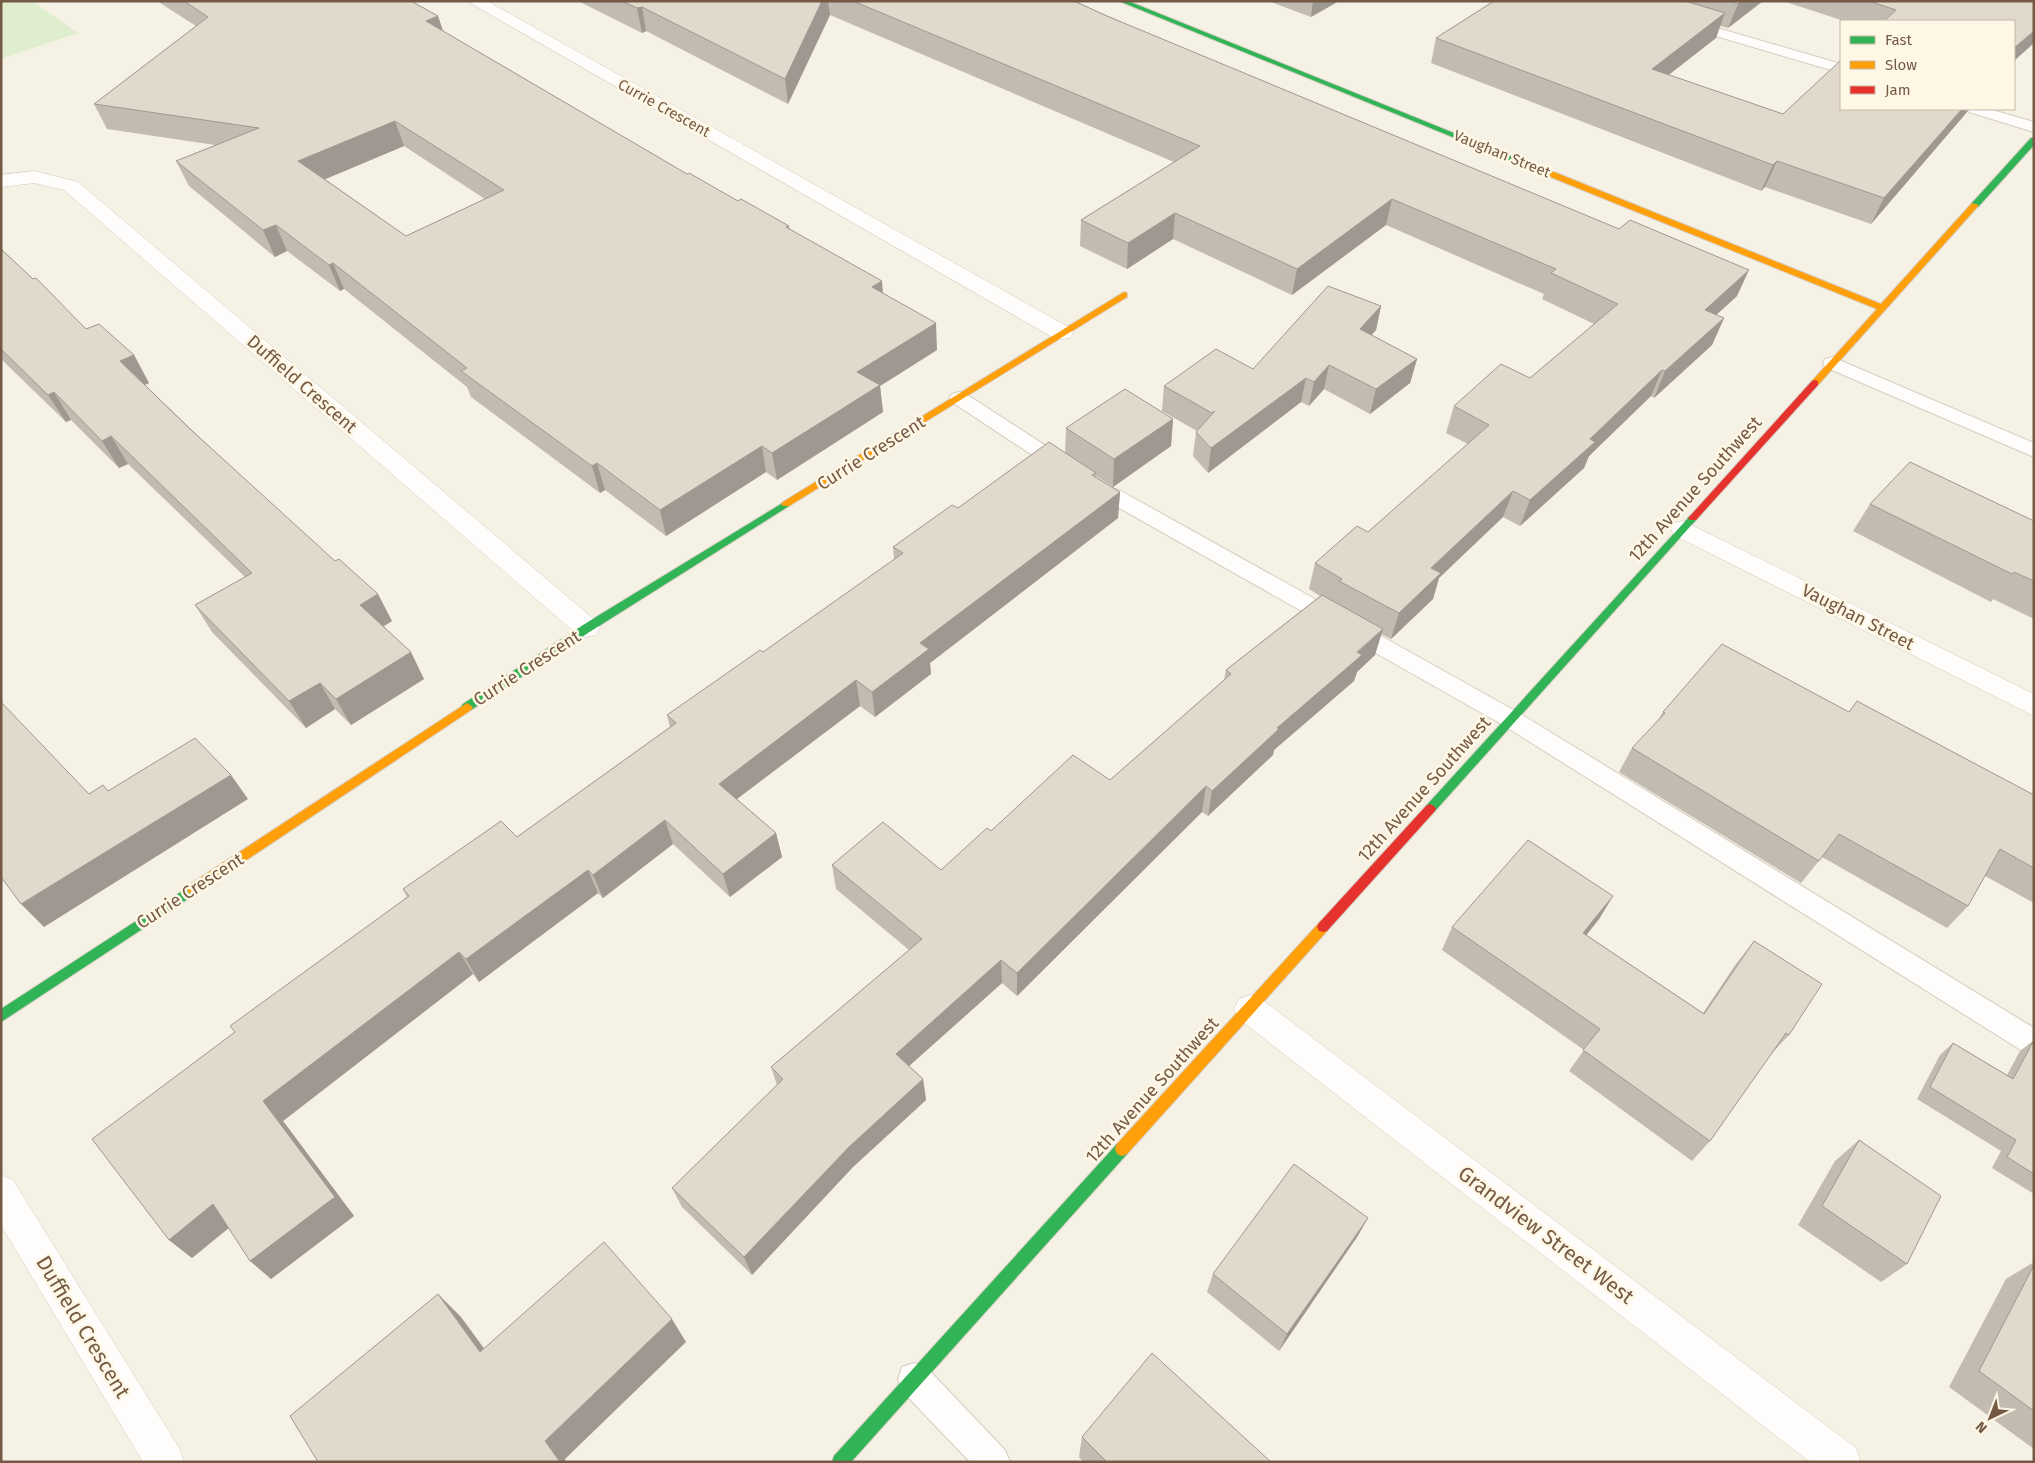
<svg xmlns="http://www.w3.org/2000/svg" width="2035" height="1463" viewBox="0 0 2035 1463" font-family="'Fira Sans',sans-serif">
	<rect width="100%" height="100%" fill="#f6f1e5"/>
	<!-- green -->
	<path fill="#deeece" d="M 1,1 L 32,1 L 78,33 L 1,59 Z"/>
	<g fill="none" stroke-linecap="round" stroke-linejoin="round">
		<!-- lane casing -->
		<g stroke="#d5ccc0" stroke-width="2">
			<path id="lane" d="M 1687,19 L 1841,64 L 1841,73 L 1682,26 L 1680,23 Z
				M 1967,109 L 1989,109 L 2034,122 L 2034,132 L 1969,112 Z
				M 1832,357 L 2034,443 L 2034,457 L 1825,367 L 1823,363 L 1825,359 Z
				M 959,392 L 966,394 L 1111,488 L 1121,491 L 1519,713 L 2034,1028 L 2034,1056 L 2024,1052 L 1503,725 L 1107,501 L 1097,498 L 952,402 L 949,398 L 952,394 Z
				M 914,1363 L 926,1367 L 1005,1450 L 1010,1462 L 970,1462 L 902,1391 L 898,1379 L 902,1367 Z"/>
		</g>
		<!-- street casing -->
		<g stroke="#d5ccc0" stroke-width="1">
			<path id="street" d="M 467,1 L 487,1 L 1070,328 L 1073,333 L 1070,338 L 1062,339 L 1054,338 Z
				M 34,171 L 78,182 L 596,621 L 600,628 L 596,635 L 587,637 L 578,635 L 64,190 L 34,183 L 1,187 L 1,175 Z
				M 1683,521 L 2034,694 L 2034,716 L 1674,535 L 1671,529 L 1674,523 Z
				M 1250,995 L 1261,999 L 1856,1448 L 1861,1462 L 1810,1462 L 1239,1019 L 1234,1009 L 1239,999 Z
				M 1,1175 L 13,1180 L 179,1448 L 184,1462 L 143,1462 L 1,1225 Z"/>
		</g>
		<!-- fast casing -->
		<g stroke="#d6cdc2" stroke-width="2">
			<path id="fast" d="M 1119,1 L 1128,1 L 1555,174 L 1548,176 Z
				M 2031,138 L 2034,138 L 2034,145 L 1978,207 L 1972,207 L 1972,203 Z
				M 786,501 L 791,504 L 789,506 L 591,631 L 471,710 L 463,710 L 461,707 L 463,704 L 583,625 Z
				M 1693,515 L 1696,516 L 1698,518 L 1696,520 L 1434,812 L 1426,812 L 1424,809 L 1426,806 L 1690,516 Z
				M 193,884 L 197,885 L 199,889 L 197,893 L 1,1022 L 1,1009 Z
				M 1122,1142 L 1127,1144 L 1129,1149 L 1127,1154 L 851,1462 L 832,1462 L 834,1456 L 1117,1144 Z"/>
		</g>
		<!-- slow casing -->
		<g stroke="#d6cdc2" stroke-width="2">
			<path id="slow" d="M 1548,172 L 1554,172 L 1881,304 L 1972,203 L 1979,205 L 1818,385 L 1812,385 L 1812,381 L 1877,309 L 1548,176 Z
				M 1124,292 L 1127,293 L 1127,297 L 789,506 L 783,506 L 781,504 L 783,502 Z
				M 467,703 L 473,707 L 471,710 L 197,893 L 193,894 L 189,893 L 187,889 L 189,885 Z
				M 1323,922 L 1327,923 L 1329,927 L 1327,931 L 1127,1154 L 1122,1156 L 1117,1154 L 1115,1149 L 1117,1144 L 1319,923 Z"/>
		</g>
		<!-- jam casing -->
		<g stroke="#d6cdc2" stroke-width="2">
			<path id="jam" d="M 1815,380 L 1818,381 L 1818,385 L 1696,520 L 1690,520 L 1688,518 L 1690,516 L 1812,381 Z
				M 1430,804 L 1434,806 L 1436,809 L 1434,812 L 1327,931 L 1323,932 L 1319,931 L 1317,927 L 1319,923 L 1426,806 Z"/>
		</g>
		<!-- lane -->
		<use href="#lane" fill="#fefdfb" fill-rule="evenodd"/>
		<!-- street -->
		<use href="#street" fill="#fefdfb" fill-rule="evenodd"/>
		<!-- fast -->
		<use href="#fast" fill="#30b455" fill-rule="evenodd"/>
		<!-- slow -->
		<use href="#slow" fill="#ff9f0a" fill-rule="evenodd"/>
		<!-- jam -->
		<use href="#jam" fill="#e5322d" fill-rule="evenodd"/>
	</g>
	<!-- wall -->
	<path fill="#c2bbb0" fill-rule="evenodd" d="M 157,1 L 411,1 L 438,16 L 443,31 L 687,174 L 738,201 L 789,226 L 790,230 L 883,293 L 937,350 L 880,386 L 883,412 L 777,480 L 766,472 L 666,536 L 605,490 L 600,493 L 471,397 L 467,387 L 344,289 L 340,291 L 287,251 L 275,257 L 189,186 L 176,161 L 215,145 L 107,129 L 94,104 L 196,26 ZM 404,146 L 485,199 L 406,236 L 325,179 Z
		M 578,1 L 1074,1 L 1737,296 L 1716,315 L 1724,318 L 1712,345 L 1654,398 L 1651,396 L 1589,456 L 1584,468 L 1520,526 L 1503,517 L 1439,578 L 1433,599 L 1391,639 L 1381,634 L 1375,655 L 1357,672 L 1354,681 L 1274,750 L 1273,755 L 1208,816 L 1202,812 L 1017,996 L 1002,983 L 909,1066 L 923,1079 L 926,1100 L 853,1167 L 752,1275 L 682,1207 L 672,1188 L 777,1085 L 771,1067 L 909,950 L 836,889 L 832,865 L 941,870 L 991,831 L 1110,780 L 1224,680 L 1226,670 L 1320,596 L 1309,589 L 1315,563 L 1368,532 L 1468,444 L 1446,433 L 1454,406 L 1530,378 L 1594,324 L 1542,299 L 1544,294 L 1386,225 L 1292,295 L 1173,239 L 1127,269 L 1080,246 L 1081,220 L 1174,162 L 830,15 L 788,104 L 646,31 L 642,33 Z
		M 1268,1 L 1339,1 L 1311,17 Z
		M 1494,1 L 1763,1 L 1728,28 L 1720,26 L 1716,38 L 1668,75 L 1783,114 L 1967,112 L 1871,224 L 1765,187 L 1761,191 L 1431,63 L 1436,38 Z
		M 1783,1 L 2034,1 L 2014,21 L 1844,21 Z
		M 1,249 L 86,329 L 134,355 L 149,383 L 145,385 L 392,621 L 384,626 L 424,679 L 351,725 L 335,709 L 306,728 L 212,632 L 195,605 L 245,577 L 128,464 L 119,468 L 71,420 L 66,422 L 1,359 Z
		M 1381,306 L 1376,330 L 1371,335 L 1417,359 L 1410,383 L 1370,414 L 1324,389 L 1309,406 L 1301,402 L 1208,473 L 1193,456 L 1196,432 L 1197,431 L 1162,411 L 1164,386 L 1253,369 Z
		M 1173,419 L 1171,446 L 1113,487 L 1096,476 L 1096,478 L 1120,492 L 1118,518 L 930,663 L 931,674 L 875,717 L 860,706 L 737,799 L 776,833 L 782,857 L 730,897 L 673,844 L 603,898 L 598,893 L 479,982 L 473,974 L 283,1121 L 354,1216 L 271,1279 L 228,1228 L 192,1258 L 169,1240 L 235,1032 L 407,897 L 403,889 L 517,837 L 670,727 L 667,715 L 763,652 L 894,560 L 893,547 L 958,508 L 1065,452 L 1066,428 Z
		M 1870,504 L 2034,521 L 2034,619 L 1993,599 L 1991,602 L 1853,531 Z
		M 1663,712 L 1849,712 L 2034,795 L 2034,903 L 1985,876 L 1968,906 L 1947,928 L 1822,857 L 1801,883 L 1619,772 L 1632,748 L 1657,722 Z
		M 1613,896 L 1599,919 L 1586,935 L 1703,1013 L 1736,964 L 1754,941 L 1789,1035 L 1771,1054 L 1710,1141 L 1692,1161 L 1569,1071 L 1584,1050 L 1442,950 L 1452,927 Z
		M 2034,1040 L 2034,1194 L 1992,1168 L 2001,1151 L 1917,1099 L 1940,1055 L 1953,1043 L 2007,1075 L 2020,1051 Z
		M 1859,1140 L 1907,1264 L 1881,1282 L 1798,1225 L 1835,1161 Z
		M 1368,1218 L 1357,1237 L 1279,1351 L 1207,1292 L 1213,1274 Z
		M 2034,1262 L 2034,1449 L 1949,1387 L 2006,1279 Z
		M 1082,1437 L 1271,1462 L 1083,1462 L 1079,1457 Z"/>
	<!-- shaded-wall -->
	<path fill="#9e9890" d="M 822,1 L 828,1 L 830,15 L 788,104 L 785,79 Z
		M 1313,1 L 1339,1 L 1311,17 Z
		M 1741,1 L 1763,1 L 1728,28 L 1738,4 Z
		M 642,7 L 646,31 L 642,33 L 637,8 Z
		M 1725,13 L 1716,38 L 1643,95 L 1652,69 Z
		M 438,16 L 446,40 L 426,21 Z
		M 2034,31 L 2034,43 L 2014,61 L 2014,48 Z
		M 1962,109 L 1969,109 L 1967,112 L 1871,224 L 1884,198 Z
		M 395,121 L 404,146 L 309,186 L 298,161 Z
		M 1777,161 L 1765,187 L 1761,191 L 1773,165 Z
		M 1392,199 L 1386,225 L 1292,295 L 1297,269 Z
		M 1175,213 L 1173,239 L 1127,269 L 1128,243 Z
		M 276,225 L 287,251 L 275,257 L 263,230 Z
		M 333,263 L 344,289 L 340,291 L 329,265 Z
		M 1749,270 L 1737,296 L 1693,336 L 1705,310 Z
		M 882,281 L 884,307 L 872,287 Z
		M 1381,306 L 1376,330 L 1355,354 L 1360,329 Z
		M 1724,318 L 1712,345 L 1654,398 L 1665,371 Z
		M 936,323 L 937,350 L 880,386 L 883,412 L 777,480 L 772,453 L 857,372 Z
		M 134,355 L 149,383 L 136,389 L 120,361 Z
		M 1417,359 L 1410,383 L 1370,414 L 1376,389 Z
		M 1329,365 L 1324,389 L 1309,406 L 1314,382 Z
		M 1662,370 L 1651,396 L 1589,456 L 1584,468 L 1520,526 L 1530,500 L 1590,439 Z
		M 1306,378 L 1301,402 L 1208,473 L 1211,448 Z
		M 54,392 L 71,420 L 66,422 L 48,395 Z
		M 1173,419 L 1171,446 L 1113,487 L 1114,459 Z
		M 111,436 L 128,464 L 119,468 L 102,441 Z
		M 762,446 L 766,472 L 666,536 L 660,510 Z
		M 597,463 L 605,490 L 600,493 L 592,466 Z
		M 1513,491 L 1503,517 L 1439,578 L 1433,599 L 1391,639 L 1399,613 L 1431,568 Z
		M 1120,492 L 1118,518 L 930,663 L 931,674 L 875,717 L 872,692 L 920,643 Z
		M 378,594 L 392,621 L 374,632 L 360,605 Z
		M 1383,629 L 1375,655 L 1357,672 L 1354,681 L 1274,750 L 1273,755 L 1208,816 L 1212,791 L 1277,728 Z
		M 411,652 L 424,679 L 351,725 L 336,699 Z
		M 856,680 L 860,706 L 725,808 L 719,784 Z
		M 320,683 L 335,709 L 306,728 L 289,701 Z
		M 231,775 L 248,799 L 44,927 L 21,904 Z
		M 1206,786 L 1202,812 L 1017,996 L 1017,973 Z
		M 665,820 L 673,844 L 603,898 L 593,875 Z
		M 776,833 L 782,857 L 730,897 L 723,874 Z
		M 588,870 L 598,893 L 479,982 L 466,959 Z
		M 1613,896 L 1599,919 L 1570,956 L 1583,933 Z
		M 459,952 L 473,974 L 283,1121 L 354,1216 L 271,1279 L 250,1261 L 263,1101 Z
		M 1001,960 L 1002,983 L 899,1075 L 896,1054 Z
		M 923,1079 L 926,1100 L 853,1167 L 752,1275 L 744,1257 L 849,1147 Z
		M 213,1204 L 235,1223 L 192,1258 L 169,1240 Z
		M 1368,1218 L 1357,1237 L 1279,1351 L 1287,1334 Z
		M 438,1294 L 461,1317 L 502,1373 L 480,1352 Z
		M 672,1319 L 686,1342 L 565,1459 L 566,1462 L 560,1462 L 545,1441 Z"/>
	<!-- building -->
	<path fill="#e2d9cd" stroke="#9e9890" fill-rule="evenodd" d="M 184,1 L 411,1 L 438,16 L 426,21 L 687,174 L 689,173 L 738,201 L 741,199 L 789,226 L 786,227 L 882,281 L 872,287 L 936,323 L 857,372 L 880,385 L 772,453 L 762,446 L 660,510 L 597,463 L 592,466 L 461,371 L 467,368 L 333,263 L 329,265 L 276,225 L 263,230 L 176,161 L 259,128 L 94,104 L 208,17 ZM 395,121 L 504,190 L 406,236 L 298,161 Z
		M 622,1 L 822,1 L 785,79 L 642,7 L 637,8 Z
		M 853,1 L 1074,1 L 1107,16 L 1619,229 L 1630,220 L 1749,270 L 1705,310 L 1724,318 L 1665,371 L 1662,370 L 1590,439 L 1595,442 L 1530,500 L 1513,491 L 1431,568 L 1441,573 L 1399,613 L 1339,581 L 1342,579 L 1315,563 L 1357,526 L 1368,532 L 1489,425 L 1454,406 L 1501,364 L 1530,378 L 1618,304 L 1551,273 L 1556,269 L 1392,199 L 1297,269 L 1175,213 L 1128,243 L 1081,220 L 1200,146 Z
		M 1494,1 L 1685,1 L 1725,13 L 1652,69 L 1783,114 L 1841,60 L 1841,109 L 1962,109 L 1884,198 L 1777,161 L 1773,165 L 1436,38 Z
		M 1730,1 L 1741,1 L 1738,4 Z
		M 1869,1 L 2034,1 L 2034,31 L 2014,48 L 2014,21 L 1884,21 L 1896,10 Z
		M 1,249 L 33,279 L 36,278 L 86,329 L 99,324 L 134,355 L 120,361 L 190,429 L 335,561 L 339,559 L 378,594 L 360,605 L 411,652 L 336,699 L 320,683 L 289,701 L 195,605 L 252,573 L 111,436 L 102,441 L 54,392 L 48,395 L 1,349 Z
		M 1328,286 L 1381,306 L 1360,329 L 1417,359 L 1376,389 L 1329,365 L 1314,382 L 1306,378 L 1211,448 L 1196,432 L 1215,411 L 1212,413 L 1164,386 L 1216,349 L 1253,369 Z
		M 1125,389 L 1173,419 L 1114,459 L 1066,428 Z
		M 1049,442 L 1096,473 L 1092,475 L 1120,492 L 920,643 L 929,649 L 872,692 L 856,680 L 719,784 L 776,833 L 723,874 L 665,820 L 593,875 L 588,870 L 466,959 L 459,952 L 263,1101 L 335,1197 L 250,1261 L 213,1204 L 169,1240 L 92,1139 L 235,1032 L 230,1026 L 409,896 L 403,889 L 501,821 L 517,837 L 676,723 L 667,715 L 760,650 L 763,652 L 903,553 L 893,547 L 952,505 L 958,508 Z
		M 1910,462 L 2034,521 L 2034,581 L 2014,572 L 2012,574 L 1870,504 Z
		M 1322,595 L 1383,629 L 1357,652 L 1362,655 L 1277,728 L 1279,729 L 1212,791 L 1206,786 L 1017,973 L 1001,960 L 896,1054 L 923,1079 L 849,1147 L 744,1257 L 672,1188 L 783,1079 L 771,1067 L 922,939 L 832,865 L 883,822 L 941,870 L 987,828 L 991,831 L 1073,755 L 1110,780 L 1231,674 L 1226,670 Z
		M 1722,644 L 1849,712 L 1857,701 L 2034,795 L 2034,868 L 2000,849 L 1968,906 L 1839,834 L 1819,861 L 1632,748 L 1665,713 L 1663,712 Z
		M 1,702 L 89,794 L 103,785 L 108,791 L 195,738 L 231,775 L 21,904 L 1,877 Z
		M 1528,840 L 1613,896 L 1583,933 L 1704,1014 L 1754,941 L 1822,984 L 1789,1035 L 1786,1033 L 1710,1141 L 1583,1050 L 1600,1029 L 1452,927 Z
		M 2034,1040 L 2034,1174 L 2007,1157 L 2016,1140 L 1930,1087 L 1953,1043 L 2013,1079 Z
		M 1859,1140 L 1941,1196 L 1907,1264 L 1822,1206 Z
		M 1294,1164 L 1368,1218 L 1287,1334 L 1213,1274 Z
		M 604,1242 L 672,1319 L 545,1441 L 560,1462 L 318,1462 L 290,1416 L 438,1294 L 480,1352 Z
		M 2034,1265 L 2034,1411 L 1979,1371 Z
		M 1152,1353 L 1271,1462 L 1107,1462 L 1082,1437 Z"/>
	<g text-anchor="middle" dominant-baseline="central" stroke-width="5" stroke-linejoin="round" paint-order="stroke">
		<!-- far-street labels -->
		<g font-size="15" fill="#745a45" stroke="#fff7e5">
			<text transform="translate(664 108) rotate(29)">Currie Crescent</text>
			<text transform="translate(1502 154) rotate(22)">Vaughan Street</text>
		</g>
		<!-- street labels -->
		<g font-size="18" fill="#745a45" stroke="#fff7e5">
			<text transform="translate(302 384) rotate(41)">Duffield Crescent</text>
			<text transform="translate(871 453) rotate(-32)">Currie Crescent</text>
			<text transform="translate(1695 489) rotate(-48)">12th Avenue Southwest</text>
			<text transform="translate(1858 617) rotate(27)">Vaughan Street</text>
			<text transform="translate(527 668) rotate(-33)">Currie Crescent</text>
			<text transform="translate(1424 789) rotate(-48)">12th Avenue Southwest</text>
			<text transform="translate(190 891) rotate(-33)">Currie Crescent</text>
			<text transform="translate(1152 1090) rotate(-48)">12th Avenue Southwest</text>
		</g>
		<!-- near-street labels -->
		<g font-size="21" fill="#745a45" stroke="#fff7e5">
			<text transform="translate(1546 1235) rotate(37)">Grandview Street West</text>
			<text transform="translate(83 1327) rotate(59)">Duffield Crescent</text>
		</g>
	</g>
	<!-- border -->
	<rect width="2035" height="1463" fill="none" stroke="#745a45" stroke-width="5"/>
	<!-- legend -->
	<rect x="1840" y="20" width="175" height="90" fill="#fff7e5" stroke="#c7b8a5"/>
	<rect x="1850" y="36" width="25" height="8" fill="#30b455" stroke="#c7b8a5"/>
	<text x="1885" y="45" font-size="15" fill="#745a45">Fast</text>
	<rect x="1850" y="61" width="25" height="8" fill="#ff9f0a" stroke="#c7b8a5"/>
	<text x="1885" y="70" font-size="15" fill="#745a45">Slow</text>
	<rect x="1850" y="86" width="25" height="8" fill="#e5322d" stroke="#c7b8a5"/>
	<text x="1885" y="95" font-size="15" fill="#745a45">Jam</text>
	<!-- north arrow -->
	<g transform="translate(1990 1418) rotate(223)" stroke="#fff7e5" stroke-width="4" paint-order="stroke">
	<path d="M0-4L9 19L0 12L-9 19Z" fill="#745a45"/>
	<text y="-8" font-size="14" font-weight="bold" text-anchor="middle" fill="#745a45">N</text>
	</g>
</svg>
